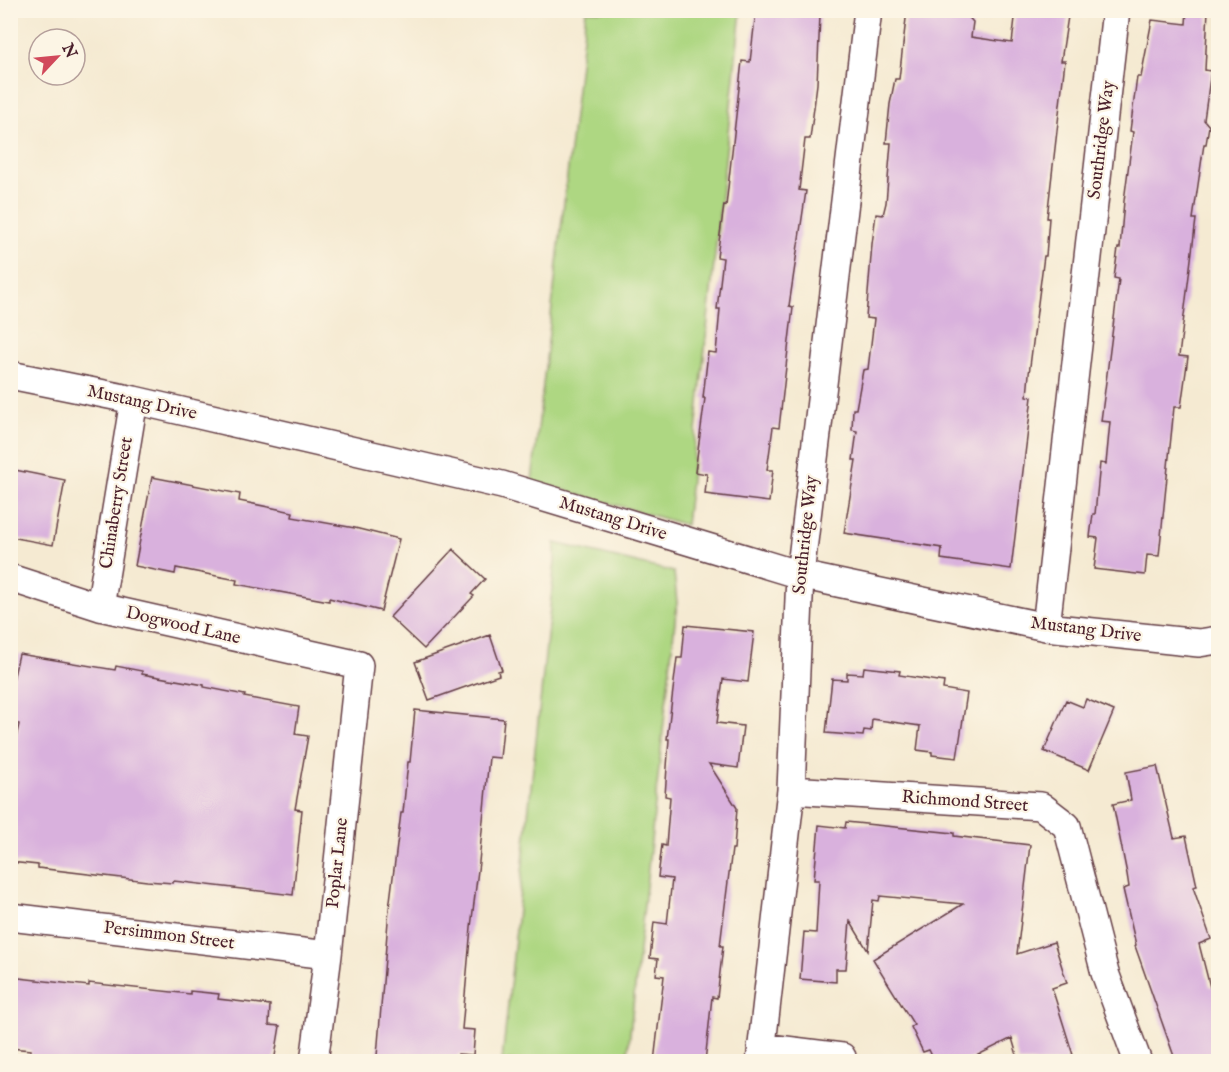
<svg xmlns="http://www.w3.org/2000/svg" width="1229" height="1072" viewBox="0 0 1229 1072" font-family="'IM FELL English',serif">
	<rect width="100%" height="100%" fill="#fcf5e5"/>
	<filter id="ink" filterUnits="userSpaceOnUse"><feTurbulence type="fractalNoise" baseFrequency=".0167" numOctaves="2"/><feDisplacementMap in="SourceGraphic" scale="12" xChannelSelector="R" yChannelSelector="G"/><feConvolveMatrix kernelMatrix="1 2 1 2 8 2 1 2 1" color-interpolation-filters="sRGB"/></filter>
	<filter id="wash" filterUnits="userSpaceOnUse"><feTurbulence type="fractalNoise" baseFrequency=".008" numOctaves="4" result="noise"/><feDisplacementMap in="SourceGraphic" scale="24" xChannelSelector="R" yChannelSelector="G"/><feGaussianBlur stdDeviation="1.35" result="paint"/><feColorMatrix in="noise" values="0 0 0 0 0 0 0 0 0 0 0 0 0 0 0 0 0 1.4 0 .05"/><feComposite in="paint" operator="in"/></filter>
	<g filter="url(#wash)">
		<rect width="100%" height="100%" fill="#f5ead2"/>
		<!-- green -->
		<path fill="#aed782" stroke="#7c7b56" stroke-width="1.5" d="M 586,11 L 741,11 L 686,525 L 532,481 Z
			M 555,543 L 674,572 L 677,603 L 627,1061 L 502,1061 L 555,561 Z"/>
		<g id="blocks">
			<!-- building -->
			<path fill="#d9b1dd" d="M 756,10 L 779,10 L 778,14 L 820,15 L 817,84 L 810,139 L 805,139 L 799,190 L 806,191 L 789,306 L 793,307 L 787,358 L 779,428 L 773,427 L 767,470 L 773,470 L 769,502 L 705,494 L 707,474 L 695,472 L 705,398 L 703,398 L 708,352 L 716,353 L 720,309 L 717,309 L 723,258 L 717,257 L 724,205 L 726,206 L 742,61 L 750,62 Z
				M 907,10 L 962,10 L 973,22 L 971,37 L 1012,43 L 1016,10 L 1069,10 L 1061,61 L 1065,61 L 1047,218 L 1049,218 L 1046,256 L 1044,256 L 1029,374 L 1027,396 L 1032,397 L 1011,569 L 941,559 L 942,548 L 844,533 L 856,460 L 853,460 L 857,431 L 852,430 L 853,409 L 856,409 L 863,370 L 868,369 L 874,319 L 866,318 L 872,244 L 876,214 L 883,215 L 886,203 L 891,143 L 886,143 L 890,104 L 895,79 L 899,79 Z
				M 1187,10 L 1208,10 L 1205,70 L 1211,71 L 1204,120 L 1209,126 L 1206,144 L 1204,144 L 1193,219 L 1196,219 L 1179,356 L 1188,357 L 1181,407 L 1174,407 L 1159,556 L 1147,555 L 1145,575 L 1094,569 L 1098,538 L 1090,537 L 1093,514 L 1095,514 L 1100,463 L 1106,464 L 1110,422 L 1101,421 L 1119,279 L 1114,278 L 1118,248 L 1120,248 L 1124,201 L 1133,132 L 1130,131 L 1137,77 L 1141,77 L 1152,20 L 1186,24 Z
				M 10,469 L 65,480 L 53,545 L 10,537 Z
				M 152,477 L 240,494 L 239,501 L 293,512 L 292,517 L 355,528 L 399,539 L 381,611 L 329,598 L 329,601 L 236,584 L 237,580 L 176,568 L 175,574 L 135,566 Z
				M 453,549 L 485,579 L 471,594 L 474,596 L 424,649 L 390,617 Z
				M 685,625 L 754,632 L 748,682 L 723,679 L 717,723 L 743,726 L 738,768 L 709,764 L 737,808 L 734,849 L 732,849 L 720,946 L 723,946 L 717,998 L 712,997 L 705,1062 L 654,1062 L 664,976 L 656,975 L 658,959 L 650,958 L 654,922 L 667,924 L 672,879 L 658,877 L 662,845 L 666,846 L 670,797 L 665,796 L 669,739 L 667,739 L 677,658 L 682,658 Z
				M 490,635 L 502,670 L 498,671 L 499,675 L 429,700 L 415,662 Z
				M 19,654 L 115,670 L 116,666 L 142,671 L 142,674 L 204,685 L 204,687 L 245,695 L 244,697 L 299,707 L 295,734 L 308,736 L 295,809 L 302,810 L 293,895 L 174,881 L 173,883 L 147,881 L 38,868 L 38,865 L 10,862 L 10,767 L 19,724 L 10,722 L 10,693 Z
				M 864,667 L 900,671 L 899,675 L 944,682 L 943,689 L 967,693 L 957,758 L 932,755 L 932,752 L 917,750 L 920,726 L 872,719 L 871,731 L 864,730 L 863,736 L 826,733 L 832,679 L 847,680 L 847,673 L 863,674 Z
				M 1086,699 L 1114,711 L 1089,770 L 1044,751 L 1066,700 L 1083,707 Z
				M 415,710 L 504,719 L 500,758 L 489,757 L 479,862 L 471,927 L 462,1029 L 475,1030 L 473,1055 L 458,1054 L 458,1059 L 436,1057 L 436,1060 L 377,1056 L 389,909 L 401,813 L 403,813 L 408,762 L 410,762 Z
				M 1157,766 L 1174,838 L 1186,836 L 1197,886 L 1193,887 L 1211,939 L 1199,944 L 1210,987 L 1218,984 L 1218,1057 L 1207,1062 L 1176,1062 L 1135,946 L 1136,945 L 1123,889 L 1129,887 L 1127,874 L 1113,804 L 1131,800 L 1126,772 Z
				M 846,822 L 954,833 L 954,836 L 1030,845 L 1017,954 L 1054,942 L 1067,983 L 1052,988 L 1073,1055 L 1066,1057 L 1068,1062 L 1019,1062 L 1012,1038 L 964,1062 L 935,1062 L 929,1050 L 923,1052 L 911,1027 L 914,1025 L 873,959 L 963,904 L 880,896 L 879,901 L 873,900 L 868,951 L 850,921 L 846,969 L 836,969 L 836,982 L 800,979 L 804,932 L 816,933 L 819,880 L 814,880 L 819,825 L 845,828 Z
				M 10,977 L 89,986 L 89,983 L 190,994 L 190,991 L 219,994 L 218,999 L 270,1005 L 269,1025 L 280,1026 L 274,1062 L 30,1062 L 31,1050 L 10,1048 Z"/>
		</g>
	</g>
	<g filter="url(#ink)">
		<use href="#blocks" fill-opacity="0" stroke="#643d44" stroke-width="1.5"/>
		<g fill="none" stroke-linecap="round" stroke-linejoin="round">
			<!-- minor casing -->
			<g stroke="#643d44" stroke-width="30">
				<path id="minor" d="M 10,375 L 134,400 L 502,485 L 800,575 L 1046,627 L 1199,643 L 1218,640
					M 10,578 L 100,607 L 359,665 L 328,955 L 314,1062
					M 100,607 L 134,400
					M 1046,627 L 1116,10
					M 791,790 L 1041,806 L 1067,826 L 1105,973 L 1138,1062
					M 10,917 L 328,955
					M 761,1047 L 842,1057
					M 760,1062 L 791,790 L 800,575 L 868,10"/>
			</g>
			<!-- minor -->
			<use href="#minor" stroke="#fff" stroke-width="27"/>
		</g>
	</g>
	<g text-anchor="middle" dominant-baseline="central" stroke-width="4.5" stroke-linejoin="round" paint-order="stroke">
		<!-- street labels -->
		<g font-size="18" fill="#4a1f2b" stroke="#fcf5e5">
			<text transform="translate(1102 140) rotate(-83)">Southridge Way</text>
			<text transform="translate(142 403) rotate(12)">Mustang Drive</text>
			<text transform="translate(117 503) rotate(-81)">Chinaberry Street</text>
			<text transform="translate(613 519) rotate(17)">Mustang Drive</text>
			<text transform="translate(806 535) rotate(-84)">Southridge Way</text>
			<text transform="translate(183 626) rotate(13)">Dogwood Lane</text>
			<text transform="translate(1086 630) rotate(7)">Mustang Drive</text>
			<text transform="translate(965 802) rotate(4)">Richmond Street</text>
			<text transform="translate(338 863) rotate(-84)">Poplar Lane</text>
			<text transform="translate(169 936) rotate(7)">Persimmon Street</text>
		</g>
	</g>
	<!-- margin -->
	<rect width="1229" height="1072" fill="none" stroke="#fcf5e5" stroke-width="36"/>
	<!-- north arrow -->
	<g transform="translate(57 57) rotate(64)"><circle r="28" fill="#fcf5e5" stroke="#b59f9b" stroke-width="1.5"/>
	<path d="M0-4.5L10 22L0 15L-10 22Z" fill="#d1495b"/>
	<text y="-9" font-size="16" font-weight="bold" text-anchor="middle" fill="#4a1f2b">N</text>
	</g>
</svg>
